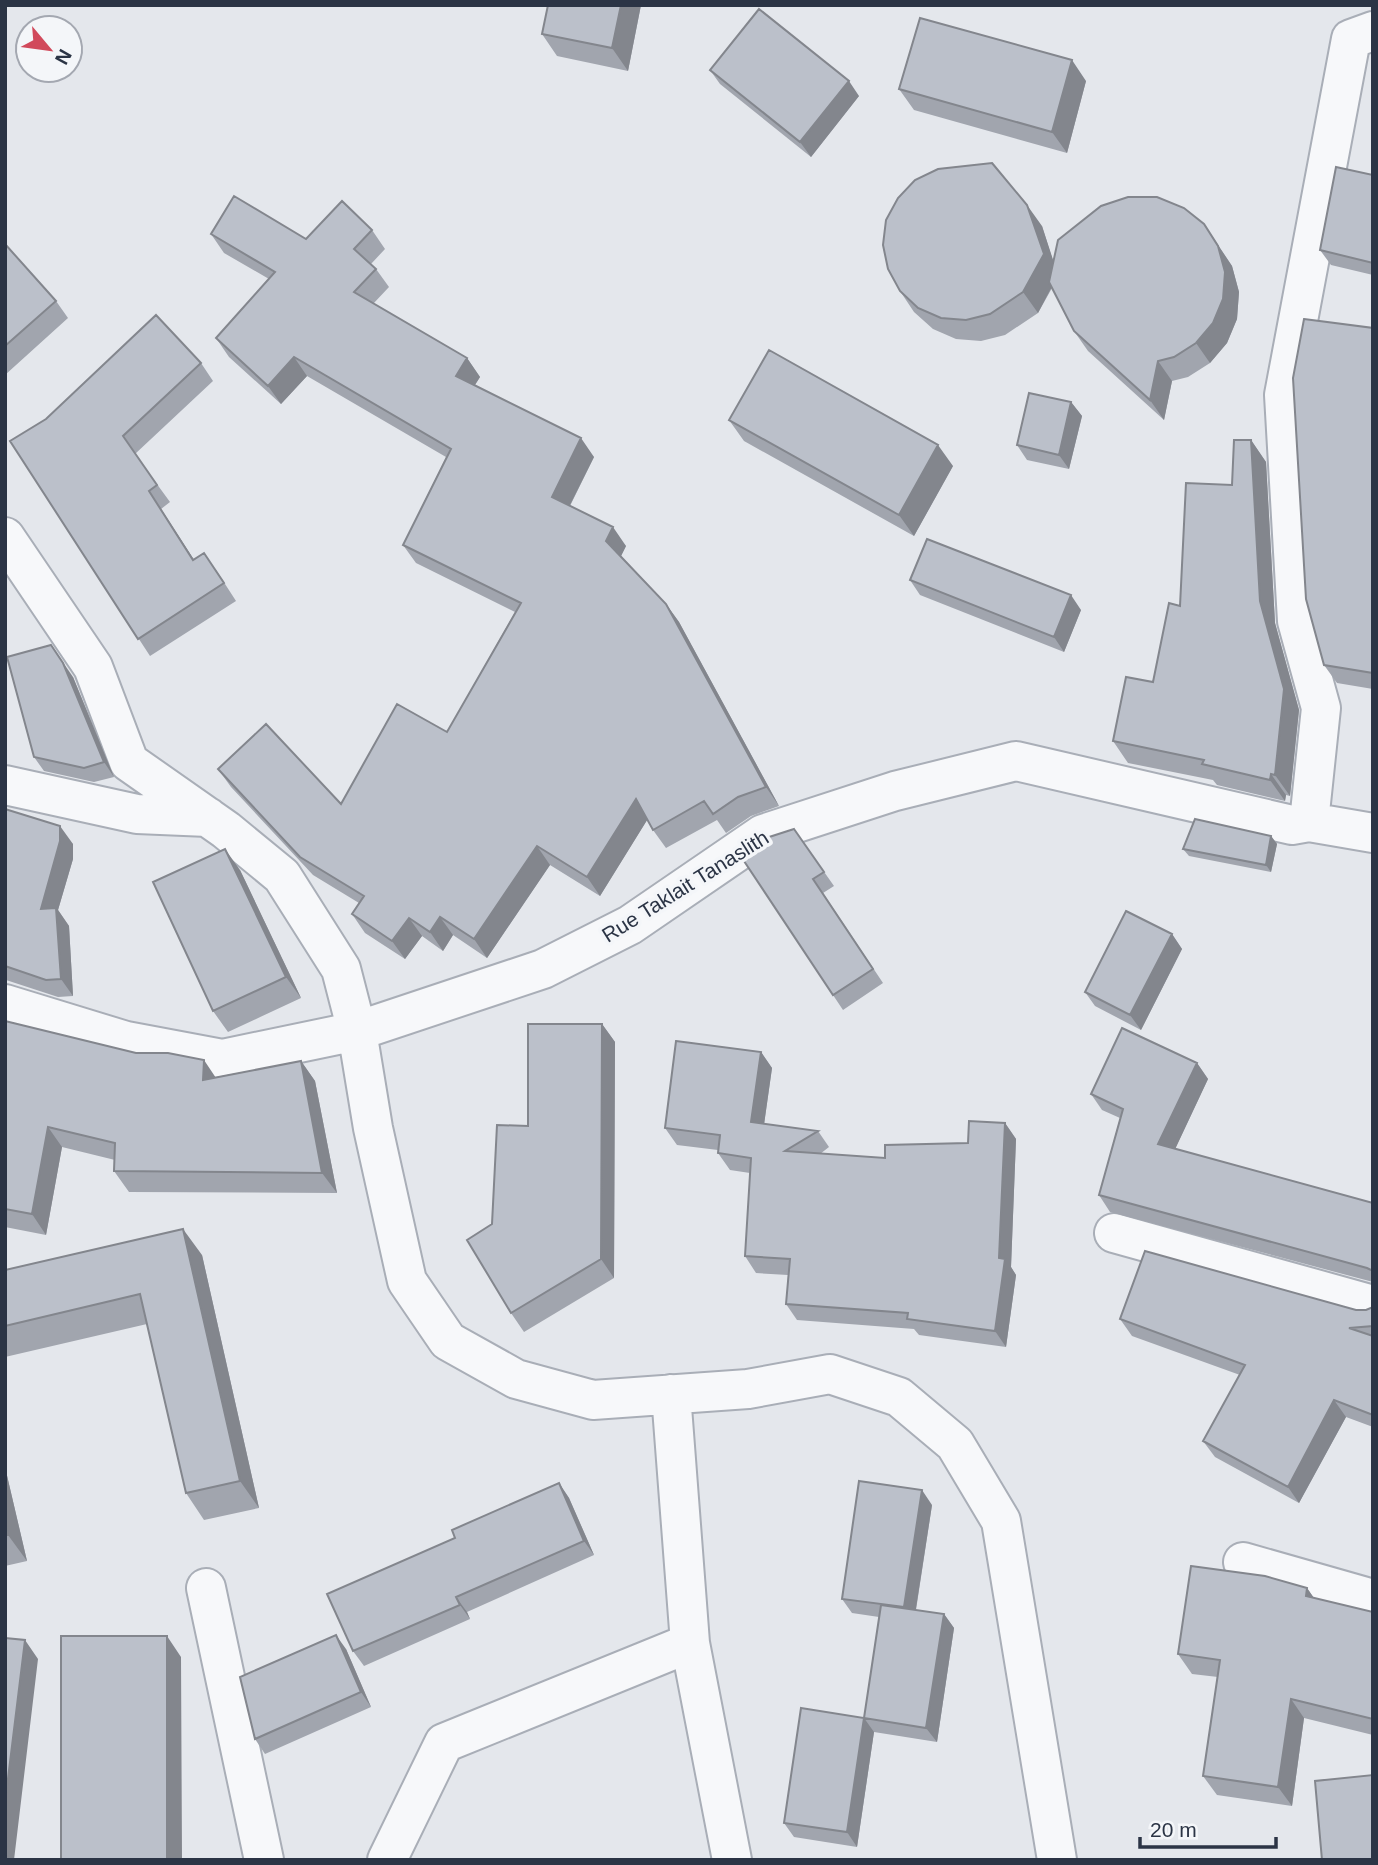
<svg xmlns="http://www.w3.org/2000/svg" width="1378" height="1865" viewBox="0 0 1378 1865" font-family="Arial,sans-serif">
	<rect width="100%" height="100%" fill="#e4e7ec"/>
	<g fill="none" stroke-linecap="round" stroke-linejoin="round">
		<!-- minor casing -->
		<g stroke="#a9aeb7" stroke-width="42">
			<path id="minor" d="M 5,537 L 93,667 L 129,762 L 226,830 L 282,876 L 341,969 L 357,1031 L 373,1128 L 407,1281 L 448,1341 L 516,1379 L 593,1400 L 748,1389 L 830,1374 L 899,1397 L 955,1444 L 1001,1521 L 1057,1860
				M 5,785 L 137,814 L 208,817
				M 1309,822 L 1321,708 L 1297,621 L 1284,395 L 1351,39 L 1373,31
				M 5,1004 L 126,1041 L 222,1059 L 357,1031 L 543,969 L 630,925 L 763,834 L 895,791 L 1016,761 L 1292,825 L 1309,822 L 1373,833
				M 1114,1233 L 1373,1305
				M 671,1394 L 690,1643 L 732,1860
				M 1243,1562 L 1373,1599
				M 206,1588 L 264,1860
				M 387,1860 L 444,1743 L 690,1643"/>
		</g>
		<!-- minor -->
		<use href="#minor" stroke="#f7f8fa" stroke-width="38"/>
	</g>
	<!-- wall -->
	<path fill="#a1a5ae" d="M 548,5 L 641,5 L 628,71 L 557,56 L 542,34 Z
		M 710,70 L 859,96 L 811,157 L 720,84 Z
		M 1086,81 L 1067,153 L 914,110 L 899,89 Z
		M 1373,175 L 1373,275 L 1331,265 L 1320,250 Z
		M 1204,224 L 1232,266 L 1239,292 L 1237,319 L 1227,343 L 1210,363 L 1188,377 L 1172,381 L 1164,420 L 1088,351 L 1074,331 L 1052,288 L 1038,313 L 1005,335 L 981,341 L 956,339 L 933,329 L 914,312 L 900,291 L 1042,226 L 1053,261 Z
		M 372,230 L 385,249 L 371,264 L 376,269 L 389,287 L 373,304 L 467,358 L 480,377 L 475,385 L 594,457 L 570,506 L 626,546 L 621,556 L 666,604 L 679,622 L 779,806 L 751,816 L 726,833 L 717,820 L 666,848 L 653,830 L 647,820 L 600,896 L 550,865 L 487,958 L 453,935 L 443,951 L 422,936 L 405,959 L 365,933 L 352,914 L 359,903 L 313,875 L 231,787 L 218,769 L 341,804 L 447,732 L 515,612 L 416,563 L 403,545 L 446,457 L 307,376 L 281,404 L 229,357 L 216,338 L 269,279 L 224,253 L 211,234 L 306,239 Z
		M 5,244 L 56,301 L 68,318 L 5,375 Z
		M 1373,328 L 1373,689 L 1337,683 L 1324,665 Z
		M 201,363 L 213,381 L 135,454 L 170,502 L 161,509 L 194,560 L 216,570 L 236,601 L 150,656 L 10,441 Z
		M 1071,402 L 1082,416 L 1069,469 L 1027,460 L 1017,445 Z
		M 729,420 L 953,466 L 914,536 L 744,441 Z
		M 1251,440 L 1266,462 L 1275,623 L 1299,710 L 1290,796 L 1286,795 L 1285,801 L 1217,785 L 1213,780 L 1128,763 L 1113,741 L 1153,682 L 1232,485 Z
		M 910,580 L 1081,610 L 1064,652 L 920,595 Z
		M 73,677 L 114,777 L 94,782 L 44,771 L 34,757 Z
		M 5,809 L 73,844 L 73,859 L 58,910 L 69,926 L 73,996 L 58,997 L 6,980 L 5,978 Z
		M 794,829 L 834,886 L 823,893 L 883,983 L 843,1010 L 833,995 Z
		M 1271,836 L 1277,844 L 1271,872 L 1189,856 L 1183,849 Z
		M 240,870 L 301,998 L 228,1032 L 213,1011 Z
		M 1172,934 L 1182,949 L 1141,1030 L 1095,1006 L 1085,992 Z
		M 5,1021 L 216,1077 L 301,1061 L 315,1081 L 337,1193 L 129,1192 L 114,1171 L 115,1160 L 62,1147 L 46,1235 L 5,1227 Z
		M 602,1024 L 615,1042 L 614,1278 L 524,1332 L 511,1313 L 528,1126 Z
		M 761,1052 L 772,1068 L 764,1124 L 818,1131 L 829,1147 L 820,1154 L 885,1158 L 968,1143 L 1005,1123 L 1016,1139 L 1011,1267 L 1016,1275 L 1006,1347 L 919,1335 L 914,1329 L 797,1320 L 786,1304 L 788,1275 L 756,1273 L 745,1256 L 750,1173 L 730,1170 L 718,1153 L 718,1150 L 677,1145 L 665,1128 Z
		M 1197,1063 L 1208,1079 L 1175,1149 L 1373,1203 L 1373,1282 L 1110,1212 L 1099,1195 L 1120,1118 L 1102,1110 L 1091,1094 Z
		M 202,1255 L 259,1508 L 204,1520 L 186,1493 L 147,1324 L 5,1357 L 5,1270 Z
		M 1373,1307 L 1373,1427 L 1346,1417 L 1299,1503 L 1215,1457 L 1203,1441 L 1240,1375 L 1132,1336 L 1120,1319 L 1366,1310 Z
		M 5,1467 L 27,1561 L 5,1566 Z
		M 559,1483 L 569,1498 L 594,1555 L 467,1612 L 470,1619 L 364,1666 L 353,1651 L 455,1538 Z
		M 932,1505 L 916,1610 L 944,1614 L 954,1628 L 937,1742 L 874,1732 L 857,1847 L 794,1837 L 784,1823 L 864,1718 L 879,1617 L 852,1613 L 842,1599 Z
		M 1307,1588 L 1314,1598 L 1373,1612 L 1373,1735 L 1304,1718 L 1292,1806 L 1217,1795 L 1203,1776 L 1218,1677 L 1192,1674 L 1178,1654 Z
		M 346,1649 L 371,1707 L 265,1754 L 255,1739 Z"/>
	<!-- shaded-wall -->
	<path fill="#83868d" d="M 621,5 L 641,5 L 628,71 L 612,48 Z
		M 1072,60 L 1086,81 L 1067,153 L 1052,132 Z
		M 849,81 L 859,96 L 811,157 L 800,142 Z
		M 1027,205 L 1042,226 L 1058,275 L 1038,313 L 1023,292 Z
		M 1204,224 L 1232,266 L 1239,292 L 1237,319 L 1227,343 L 1210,363 L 1196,343 Z
		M 294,357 L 307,376 L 281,404 L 268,386 Z
		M 467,358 L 480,377 L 469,394 L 456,376 Z
		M 1158,361 L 1172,381 L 1164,420 L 1150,400 Z
		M 1071,402 L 1082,416 L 1069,469 L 1059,455 Z
		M 581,438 L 594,457 L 565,515 L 552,497 Z
		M 1251,440 L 1266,462 L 1275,623 L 1299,710 L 1290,796 L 1275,775 L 1260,601 Z
		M 938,445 L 953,466 L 914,536 L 899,515 Z
		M 149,491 L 161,509 L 205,577 L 193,560 Z
		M 613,527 L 626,546 L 619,560 L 606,541 Z
		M 1071,595 L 1081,610 L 1064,652 L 1054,637 Z
		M 666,604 L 679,622 L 779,806 L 766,787 Z
		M 51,645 L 73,677 L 114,777 L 104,762 Z
		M 1271,774 L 1286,795 L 1285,801 L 1270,780 Z
		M 636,799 L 649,817 L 600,896 L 587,877 Z
		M 60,826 L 73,844 L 73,859 L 58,910 L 69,926 L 73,996 L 61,979 L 41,909 Z
		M 1271,836 L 1277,844 L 1271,872 L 1266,865 Z
		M 537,846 L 550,865 L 487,958 L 474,939 Z
		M 225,849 L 240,870 L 301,998 L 286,977 Z
		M 440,917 L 453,935 L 443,951 L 430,932 Z
		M 409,918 L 422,936 L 405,959 L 392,941 Z
		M 1172,934 L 1182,949 L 1141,1030 L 1130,1015 Z
		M 602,1024 L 615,1042 L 614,1278 L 601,1259 Z
		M 761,1052 L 772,1068 L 762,1139 L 751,1122 Z
		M 204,1060 L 218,1081 L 203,1080 Z
		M 301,1061 L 315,1081 L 337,1193 L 322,1173 Z
		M 1197,1063 L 1208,1079 L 1170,1160 L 1158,1144 Z
		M 1005,1123 L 1016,1139 L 1011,1267 L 1016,1275 L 1006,1347 L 995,1331 Z
		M 48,1127 L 62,1147 L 46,1235 L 32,1214 Z
		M 183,1229 L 202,1255 L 259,1508 L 240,1481 Z
		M 1334,1400 L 1346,1417 L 1299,1503 L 1288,1487 Z
		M 5,1467 L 27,1561 L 8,1535 L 5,1522 Z
		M 559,1483 L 569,1498 L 594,1555 L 584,1541 Z
		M 922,1490 L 932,1505 L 914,1621 L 904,1607 Z
		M 1307,1588 L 1320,1607 L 1306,1596 Z
		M 456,1597 L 467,1612 L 470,1619 L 460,1605 Z
		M 944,1614 L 954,1628 L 937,1742 L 926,1728 Z
		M 336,1635 L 346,1649 L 371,1707 L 361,1692 Z
		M 167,1636 L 181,1657 L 182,1860 L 167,1860 Z
		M 25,1640 L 38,1659 L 14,1860 L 5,1860 L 5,1803 Z
		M 1291,1699 L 1304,1718 L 1292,1806 L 1278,1787 Z
		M 864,1718 L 874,1732 L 857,1847 L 847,1832 Z"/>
	<!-- building -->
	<path fill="#bbc0ca" stroke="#83868d" stroke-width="2" d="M 548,5 L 621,5 L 612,48 L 542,34 Z
		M 759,9 L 849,81 L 800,142 L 710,70 Z
		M 920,18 L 1072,60 L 1052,132 L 899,89 Z
		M 992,163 L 1027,205 L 1044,254 L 1023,292 L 990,314 L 966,320 L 941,318 L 918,308 L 900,291 L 888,269 L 883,245 L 886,220 L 898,198 L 915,180 L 938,169 Z
		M 1336,167 L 1373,175 L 1373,263 L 1320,250 Z
		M 234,196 L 306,239 L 342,201 L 372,230 L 354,249 L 376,269 L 354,292 L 467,358 L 456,376 L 581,438 L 552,497 L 613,527 L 606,541 L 666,604 L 766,787 L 738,797 L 713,814 L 704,801 L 653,830 L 636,799 L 587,877 L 537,846 L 474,939 L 440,917 L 430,932 L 409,918 L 392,941 L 352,914 L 364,896 L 300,857 L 218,769 L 266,724 L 341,804 L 397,704 L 447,732 L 521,603 L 403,545 L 451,449 L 294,357 L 268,386 L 216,338 L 275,272 L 211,234 Z
		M 1128,197 L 1157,197 L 1184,208 L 1204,224 L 1218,246 L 1225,272 L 1223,299 L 1213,323 L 1196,343 L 1174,357 L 1158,361 L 1150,400 L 1074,331 L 1049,282 L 1058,240 L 1101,206 Z
		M 5,244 L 56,301 L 5,346 Z
		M 156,315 L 201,363 L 123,436 L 157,485 L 149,491 L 193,560 L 204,553 L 224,583 L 138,639 L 10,441 L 46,419 Z
		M 1304,319 L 1373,328 L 1373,673 L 1324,665 L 1306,599 L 1293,378 Z
		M 769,350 L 938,445 L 899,515 L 729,420 Z
		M 1029,393 L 1071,402 L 1059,455 L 1017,445 Z
		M 1234,440 L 1251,440 L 1260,601 L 1284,689 L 1275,775 L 1271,774 L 1270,780 L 1202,764 L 1204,760 L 1113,741 L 1126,677 L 1153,682 L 1169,603 L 1180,606 L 1186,483 L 1232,485 Z
		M 927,539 L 1071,595 L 1054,637 L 910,580 Z
		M 51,645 L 63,663 L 104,762 L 84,768 L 34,757 L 7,657 Z
		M 5,809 L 60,826 L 60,841 L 41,909 L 56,908 L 61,979 L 46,980 L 5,966 Z
		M 1195,819 L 1271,836 L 1266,865 L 1183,849 Z
		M 794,829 L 824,872 L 813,879 L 873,969 L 833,995 L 740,855 L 763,839 Z
		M 225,849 L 286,977 L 213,1011 L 153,882 Z
		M 1126,911 L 1172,934 L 1130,1015 L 1085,992 Z
		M 5,1021 L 136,1053 L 168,1053 L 204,1060 L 203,1080 L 301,1061 L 322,1173 L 114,1171 L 115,1143 L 48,1127 L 32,1214 L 5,1209 Z
		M 528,1024 L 602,1024 L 601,1259 L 511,1313 L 467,1240 L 492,1224 L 497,1125 L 528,1126 Z
		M 1122,1028 L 1197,1063 L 1158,1144 L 1373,1203 L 1373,1271 L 1367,1268 L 1099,1195 L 1123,1109 L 1091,1094 Z
		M 676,1041 L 761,1052 L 751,1122 L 818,1131 L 785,1151 L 885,1158 L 885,1145 L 968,1143 L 969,1121 L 1005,1123 L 999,1258 L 1005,1259 L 995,1331 L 907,1319 L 908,1313 L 786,1304 L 790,1259 L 745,1256 L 751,1158 L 718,1153 L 720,1135 L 665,1128 Z
		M 183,1229 L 240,1481 L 186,1493 L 140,1294 L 5,1326 L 5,1270 Z
		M 1145,1251 L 1356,1310 L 1366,1310 L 1373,1307 L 1373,1326 L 1349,1328 L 1373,1336 L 1373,1415 L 1334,1400 L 1288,1487 L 1203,1441 L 1245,1365 L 1120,1319 Z
		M 859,1481 L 922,1490 L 904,1607 L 842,1599 Z
		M 559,1483 L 584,1541 L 456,1597 L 460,1605 L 353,1651 L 327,1594 L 455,1538 L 452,1530 Z
		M 5,1522 L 8,1535 L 5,1535 Z
		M 1191,1566 L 1265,1576 L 1307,1588 L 1306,1596 L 1373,1612 L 1373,1719 L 1291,1699 L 1278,1787 L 1203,1776 L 1220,1660 L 1178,1654 Z
		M 881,1605 L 944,1614 L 926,1728 L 864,1718 Z
		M 336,1635 L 361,1692 L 255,1739 L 240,1677 Z
		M 61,1636 L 167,1636 L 167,1860 L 61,1860 Z
		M 5,1638 L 25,1640 L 5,1803 Z
		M 801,1708 L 864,1718 L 847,1832 L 784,1823 Z
		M 1373,1775 L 1373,1860 L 1322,1860 L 1315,1781 Z"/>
	<g text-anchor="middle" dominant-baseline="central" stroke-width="7" stroke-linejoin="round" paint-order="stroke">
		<!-- street labels -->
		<g font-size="21" fill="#2b3445" stroke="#f4f6f9">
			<text transform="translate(685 886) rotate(-32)">Rue Taklait Tanaslith</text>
		</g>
	</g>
	<!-- border -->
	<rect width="1378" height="1865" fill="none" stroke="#2b3445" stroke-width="14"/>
	<!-- north arrow -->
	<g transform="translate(49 49) rotate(119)"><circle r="33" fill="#f4f6f9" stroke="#a4a8b1" stroke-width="2"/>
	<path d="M0-5L12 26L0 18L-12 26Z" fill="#d1495b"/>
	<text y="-10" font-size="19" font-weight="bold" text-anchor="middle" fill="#2b3445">N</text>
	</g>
	<!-- scale -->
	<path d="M1140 1837v10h136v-10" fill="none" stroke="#2b3445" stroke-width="3.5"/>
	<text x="1150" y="1837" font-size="21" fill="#2b3445" stroke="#f4f6f9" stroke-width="5" paint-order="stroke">20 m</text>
</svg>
